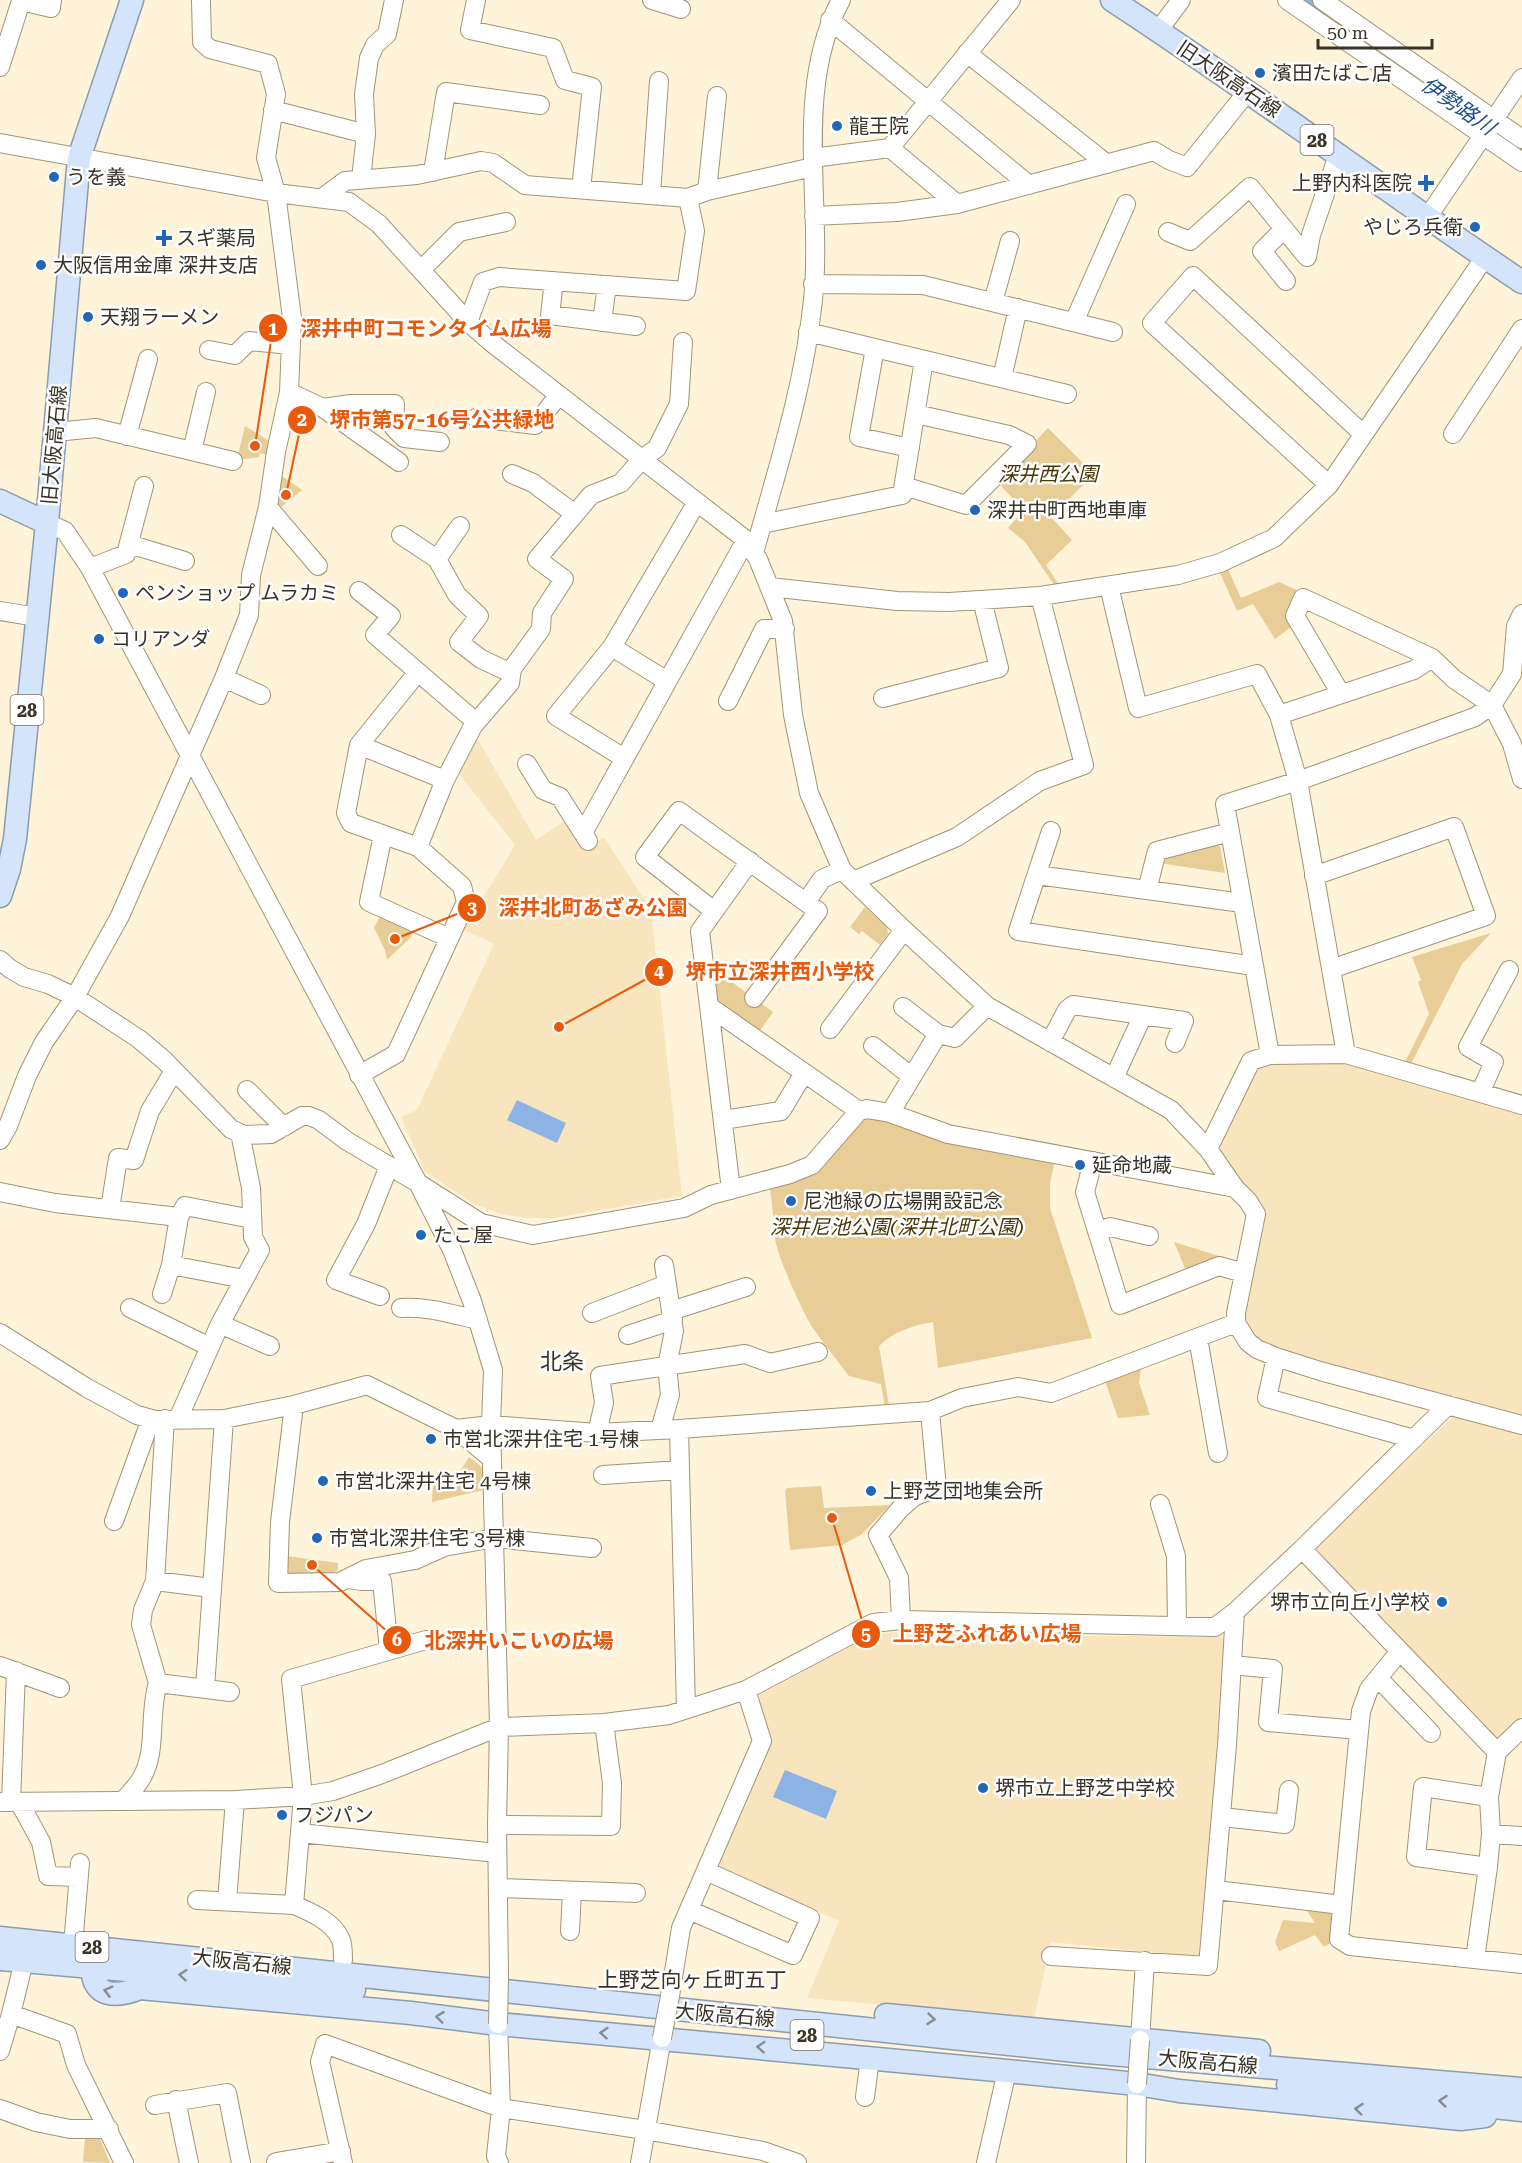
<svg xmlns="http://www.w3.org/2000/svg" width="1522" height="2163" viewBox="0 0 1522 2163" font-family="'Roboto Serif','Noto Sans JP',serif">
	<rect width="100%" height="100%" fill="#fff3d9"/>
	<!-- built -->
	<path fill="#f8e5be" d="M 476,736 L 536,840 L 565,821 L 585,851 L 604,837 L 651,910 L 682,1196 L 554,1218 L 524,1218 L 497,1213 L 473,1203 L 425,1172 L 401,1117 L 417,1110 L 494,944 L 464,930 L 515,845 L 456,770 Z
		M 1296,1062 L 1343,1063 L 1522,1112 L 1522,1418 L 1327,1366 L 1264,1343 L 1255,1338 L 1246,1327 L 1244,1313 L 1266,1214 L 1217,1158 L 1216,1147 L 1254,1071 L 1264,1065 Z
		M 1455,1415 L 1522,1433 L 1522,1716 L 1500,1738 L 1492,1738 L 1316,1554 L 1316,1547 Z
		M 896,1632 L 936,1635 L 1223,1637 L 1228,1641 L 1202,1953 L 1198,1957 L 1051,1942 L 1034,2019 L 807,1998 L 839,1921 L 723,1869 L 719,1864 L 772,1739 L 755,1701 L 756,1697 L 874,1634 Z"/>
	<!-- green -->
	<path fill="#e8cd96" d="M 245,426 L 271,442 L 268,455 L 260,453 L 259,457 L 237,460 Z
		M 1048,428 L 1094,474 L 1051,517 L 1072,540 L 1046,565 L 1061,588 L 1057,589 L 1025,542 L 1008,528 L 1024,510 L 997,482 Z
		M 279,474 L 302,490 L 281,507 L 275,501 Z
		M 1228,569 L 1241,598 L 1279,582 L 1299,591 L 1294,625 L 1275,639 L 1253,604 L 1237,611 L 1220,573 Z
		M 1215,843 L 1220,846 L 1225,873 L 1159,863 L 1164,857 Z
		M 865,907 L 887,927 L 888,934 L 880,945 L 862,931 L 859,934 L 850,927 Z
		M 381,914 L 414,930 L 411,937 L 387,960 L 385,950 L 374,928 Z
		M 1491,933 L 1462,964 L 1411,1064 L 1405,1062 L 1429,1014 L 1418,982 L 1421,980 L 1412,957 Z
		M 710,966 L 773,1012 L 756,1036 L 716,1006 Z
		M 875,1116 L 1055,1160 L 1050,1183 L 1050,1208 L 1092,1338 L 938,1368 L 933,1322 C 911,1326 895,1331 879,1346 L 889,1406 L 885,1407 L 881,1384 L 849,1376 C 837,1360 824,1344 812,1327 C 803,1312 771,1245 775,1231 L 770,1188 L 863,1118 Z
		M 1174,1242 L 1238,1262 L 1187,1273 Z
		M 1141,1369 L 1139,1383 L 1150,1415 L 1118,1418 L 1105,1381 Z
		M 469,1457 L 483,1468 L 483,1490 L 432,1502 L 433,1485 L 456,1478 Z
		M 821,1486 L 824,1508 L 890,1505 L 862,1534 L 842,1545 L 790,1550 L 785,1491 L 787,1488 Z
		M 286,1556 L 338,1563 L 338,1570 L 331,1574 L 291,1576 L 285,1570 Z
		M 1306,1909 L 1330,1912 L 1333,1918 L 1330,1943 L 1324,1947 L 1315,1935 L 1279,1951 L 1275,1942 L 1283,1920 L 1315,1923 Z
		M 85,2138 L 100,2139 L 110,2163 L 83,2162 Z"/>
	<!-- water -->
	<path fill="#8cb3e4" d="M 517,1100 L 566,1123 L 557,1143 L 507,1120 Z
		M 785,1770 L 837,1791 L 826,1819 L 773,1797 Z"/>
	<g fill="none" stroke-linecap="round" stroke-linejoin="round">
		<!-- river -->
		<path stroke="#8cb3e4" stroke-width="27" d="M 1305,0 L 1445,96
			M 1484,123 L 1522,150"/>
		<!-- minor casing -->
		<g stroke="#a29476" stroke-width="20">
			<path id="minor" d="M 476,0 L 470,30 L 553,48 L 565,80 L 592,87 L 581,189
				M 652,0 L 681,9
				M 1287,0 L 1522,162
				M 1322,0 L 1522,139
				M 830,20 L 1029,185
				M 1158,31 L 1181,0
				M 967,53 L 1107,164
				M 0,67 L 21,1 L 51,8 L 52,0
				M 273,110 L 366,134
				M 0,143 L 276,193 L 349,202 L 379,224 L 468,322 L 492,343 L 746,540 L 758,559 L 783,621 L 793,715 L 809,793 L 842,870 L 904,930 L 987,1006 L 1171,1110 L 1208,1149 L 1235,1188 L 1248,1201 L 1256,1214 L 1236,1313 L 1236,1323 L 1248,1342 L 1257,1349 L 1276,1357 L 1320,1371 L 1522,1425
				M 890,148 L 957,204
				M 813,158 L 890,148 L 1011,0
				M 433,172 L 446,92 L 540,105
				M 361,179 L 366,134 L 364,94 L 369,58 L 375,45 L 387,34 L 394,0
				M 707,191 L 717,96
				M 651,194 L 659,81
				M 322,198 L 345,181 L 417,175 L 481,161 L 493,163 L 525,185 L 688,198 L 707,191 L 813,167
				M 814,216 L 897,212 L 957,204 L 1154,151 L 1169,160 L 1187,167 L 1248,91
				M 1427,218 L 1522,78
				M 1284,229 L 1262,251 L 1286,281
				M 1168,232 L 1190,241 L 1250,187 L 1307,257 L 1311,235 L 1338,155
				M 421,270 L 459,232 L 506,222
				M 554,281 L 550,315 L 636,326
				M 813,284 L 923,285 L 1113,332
				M 993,302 L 1010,241
				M 468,322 L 483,282 L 499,277 L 686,291 L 695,231 L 688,198
				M 602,322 L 607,285
				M 1074,322 L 1126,204
				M 808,332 L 1067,394
				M 875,348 L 859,437 L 910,448
				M 209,350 L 235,355 L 249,341 L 290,345
				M 1002,378 L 1018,308
				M 289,392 L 323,408 L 399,462
				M 323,408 L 351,404 L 395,404 L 394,428 L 404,438 L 440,442
				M 476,418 L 535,425 L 559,395
				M 55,432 L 96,428 L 233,461
				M 1453,434 L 1522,329
				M 127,436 L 148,359
				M 192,451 L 206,392
				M 512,474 L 533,483 L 575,514
				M 1329,485 L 1152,323 L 1193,276 L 1363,434
				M 904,486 L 966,505 L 1027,444 L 1009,435 L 916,414
				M 268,507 L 318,566
				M 47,523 L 65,531 L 90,568 L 418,1183 L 452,1250 L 472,1301 L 493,1370 L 491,1425 L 499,1727 L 497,1825 L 499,1976
				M 762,524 L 902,495 L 924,360
				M 401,535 L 437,559 L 457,595 L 479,616 L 459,642 L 481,659 L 511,673
				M 129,544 L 185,561
				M 754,553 C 777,470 804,387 813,300 C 823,204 793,89 841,0
				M 437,559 L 460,526
				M 90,568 L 126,554 L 144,486
				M 1109,586 L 1138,708 L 1257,674 L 1279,715 L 1298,781 L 1346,1054
				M 770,587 L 897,601 L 949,602 L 1040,596 L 1178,575 L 1220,563 L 1274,538 L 1329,485 L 1485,257
				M 359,591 L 391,616 L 375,635 L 476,722
				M 0,611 L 37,617
				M 612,647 L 667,681
				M 224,678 L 261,695
				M 1341,694 L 1295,616 L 1303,598 L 1432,658 L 1454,679 L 1492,705 L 1512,744 L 1522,779
				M 883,698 L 999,668 L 982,600
				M 728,701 L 764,629 L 785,629
				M 1279,715 L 1414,670 L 1432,658
				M 359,745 L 445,780
				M 624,758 L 556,716 L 612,647 L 697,502
				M 527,764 L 543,790 L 560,797 L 588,841
				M 1051,831 L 1018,931 L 1254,966
				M 583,833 L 746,540
				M 383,835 L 369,902 L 449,938
				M 418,847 L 445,780 L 473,726 L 510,683 L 512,669 L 541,629 L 542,613 L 564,579 L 537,559 L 591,495 L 621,483 L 642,459 L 657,448 L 679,404 L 683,342
				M 1037,875 L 1242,903
				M 1314,876 L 1454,827 L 1486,916 L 1331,969
				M 853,881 L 957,837 L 1040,781 L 1084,765 L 1040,596
				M 1147,890 L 1157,851 L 1230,832
				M 806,902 L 822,879 L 842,870
				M 714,911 L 645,857 L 679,811 L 818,911 L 754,998
				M 0,960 L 9,968 L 24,977 L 48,984 L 75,997 L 139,1039 L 164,1060 L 231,1129 L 244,1135 L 271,1134 L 302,1116 L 309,1116 L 319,1120 L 347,1141 L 418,1183 L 481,1223 L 533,1235 L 684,1208 L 711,1195 L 790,1174 L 812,1165 L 859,1111 L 867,1109 L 890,1113 L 948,1134 L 1235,1188
				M 710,1007 L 859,1111
				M 903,1007 L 938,1034
				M 830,1029 L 904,930
				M 1050,1042 L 1067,1010 L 1073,1005 L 1184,1021 L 1175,1043
				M 873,1046 L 912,1077
				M 1270,1055 L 1225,804 L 1298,781 L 1475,717 L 1492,705 L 1512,674 L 1516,626 L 1522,614
				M 359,1075 L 396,1054 L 466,902 L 462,886 L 418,847 L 351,823 L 346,813 L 359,745 L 418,672
				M 1114,1078 L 1143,1015
				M 247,1090 L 284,1127
				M 1480,1093 L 1494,1062 L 1468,1047 L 1509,970
				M 890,1113 L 938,1034 L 955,1038 L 987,1006
				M 723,1120 L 781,1111 L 804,1073
				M 0,1140 L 8,1126 L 27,1076 L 44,1042 L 75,997 L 120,916 L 224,678 L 249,615 L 251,575 L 268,507 L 276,452 L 289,392 L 292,318 L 276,193 L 266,158 L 276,94 L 268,64 L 210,49 L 202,42 L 201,0
				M 1208,1149 L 1251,1061 L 1270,1055 L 1346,1054 L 1522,1105
				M 1093,1161 L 1085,1192 L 1120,1305 L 1219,1266 L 1244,1273
				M 731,1190 L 700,931 L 750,861
				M 0,1192 L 55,1203 L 179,1217
				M 110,1209 L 118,1158 L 134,1160 L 150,1111 L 174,1071
				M 1097,1231 L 1110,1227 L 1149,1236
				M 171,1265 L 244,1279
				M 162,1294 L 171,1265 L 179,1217 L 185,1206 L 252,1219
				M 380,1296 L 336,1280 L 366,1224 L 389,1166
				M 130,1308 L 210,1347
				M 401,1308 C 427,1306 452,1314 478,1320
				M 671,1311 L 746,1287
				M 592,1313 L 667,1284
				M 220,1324 L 270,1346
				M 0,1333 L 87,1388 L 137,1415 L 155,1420 L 224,1419 L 294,1405 L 367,1385 L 456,1429 L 492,1459
				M 628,1335 L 673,1320
				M 1198,1338 L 1218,1453
				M 1276,1357 L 1267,1398 L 1414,1439
				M 294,1405 L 280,1522 L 278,1583 L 340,1582 L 366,1569 L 415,1560 L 444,1547 L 495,1538 L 592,1548
				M 930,1411 L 962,1398 L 1018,1387 L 1051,1393 L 1236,1323
				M 165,1419 L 155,1581 L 143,1610 L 141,1625 L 158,1683 L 230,1692
				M 178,1419 L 220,1324 L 260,1250 L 253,1237 L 251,1188 L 240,1133
				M 456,1429 L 491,1425 L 597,1433 L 679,1429 L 930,1411 L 937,1488 L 915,1496 L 900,1509 L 878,1535 L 899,1578 L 901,1620
				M 679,1429 L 686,1709
				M 660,1430 L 670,1395 L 667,1366 L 674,1331 L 664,1265
				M 597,1433 L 604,1403 L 600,1376 L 745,1354 L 770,1363 L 818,1352
				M 603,1475 L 680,1470
				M 1160,1504 L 1176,1556 L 1177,1626
				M 114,1521 L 151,1419
				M 1302,1549 L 1497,1752
				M 349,1579 L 361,1581 L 382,1581 L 389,1650
				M 155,1581 L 212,1588
				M 1400,1651 L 1369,1689 L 1361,1711 L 1339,1939 L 1350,1946 L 1522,1964
				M 1232,1665 L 1273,1669 L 1268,1722 L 1359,1730
				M 0,1666 L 60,1688
				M 1378,1678 L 1431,1733
				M 205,1688 L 224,1419
				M 123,1801 C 129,1794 136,1787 141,1779 C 158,1751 148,1714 158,1683
				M 0,1802 L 235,1800 L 303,1796 L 333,1791 L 382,1774 L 499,1727 L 604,1723 L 669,1715 L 746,1690 L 873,1623 L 901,1620 L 1215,1627 L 1235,1612 L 1302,1549 L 1448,1405
				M 11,1802 L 16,1671
				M 19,1802 L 41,1842 L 48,1876 L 78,1877
				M 1222,1817 L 1285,1824 L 1289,1790
				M 497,1825 L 611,1826 L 612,1783 L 604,1723
				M 300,1833 L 497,1853
				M 1491,1834 L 1522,1836
				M 1488,1867 L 1416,1857 L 1423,1787 L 1489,1797
				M 498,1888 L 636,1893
				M 1216,1890 L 1342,1905
				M 197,1900 L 294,1905
				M 227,1901 L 235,1800
				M 689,1910 L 793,1955 L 810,1918 L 706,1871
				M 570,1931 L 572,1891
				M 73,1945 L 80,1863
				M 1051,1956 L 1208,1966 L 1227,1745 L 1235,1612
				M 1475,1959 L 1488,1867 L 1491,1834 L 1489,1797 L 1497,1752 L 1522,1728
				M 343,1960 C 343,1954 343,1945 341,1940 C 334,1922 311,1912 294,1905 L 303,1796 L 291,1679 L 426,1640
				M 24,1961 L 11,2014 L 67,2034 L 76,2065 L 124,2163
				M 670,1996 L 681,1928 L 762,1741 L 746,1690
				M 498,2024 L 501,2108 L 645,2130 L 763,2151 L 797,2163
				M 1140,2040 L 1145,1961
				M 0,2051 L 11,2014
				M 865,2097 L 870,2058
				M 176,2100 L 189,2163
				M 155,2105 L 227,2093 L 241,2163
				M 0,2109 L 36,2122 L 70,2129 L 109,2129
				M 276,2162 L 341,2151
				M 343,2163 L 320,2062 L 325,2044 L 501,2108 L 496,2156 L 499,2163
				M 640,2163 L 662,2038
				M 986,2163 L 1007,2071
				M 1136,2163 L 1137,2084"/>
		</g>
		<!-- major casing -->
		<g stroke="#8c9caf" stroke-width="25">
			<path id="major" d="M 1112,0 C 1251,91 1384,190 1522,282
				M 0,501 L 47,523
				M 0,896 L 9,869 L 15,839 L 47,523 L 79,158 L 132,0
				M 0,1938 L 1076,2051 L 1522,2089
				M 0,1959 L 354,1990
				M 92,1967 C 93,1999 117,1997 140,1988 L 411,2013 L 498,2024 L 1007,2071 L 1137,2084 L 1179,2091 L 1461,2119 L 1485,2116
				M 886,2015 L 1259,2051
				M 1288,2085 L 1522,2110"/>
		</g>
		<!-- minor -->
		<use href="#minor" stroke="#fff" stroke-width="18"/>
		<!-- major -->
		<use href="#major" stroke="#d4e5fb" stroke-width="22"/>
		<!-- minor-bridge casing -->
		<g stroke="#a29476" stroke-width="20" stroke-linecap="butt">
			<path id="minor-bridge" d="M 498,2024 L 499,1976
				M 662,2038 L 670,1996
				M 1137,2084 L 1140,2040"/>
		</g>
		<!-- minor-bridge -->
		<use href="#minor-bridge" stroke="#fff" stroke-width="18"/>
	</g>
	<!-- one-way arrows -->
	<defs><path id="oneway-chevron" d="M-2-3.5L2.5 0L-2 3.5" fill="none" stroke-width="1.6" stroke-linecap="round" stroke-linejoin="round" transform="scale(1.5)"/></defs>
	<g stroke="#868c91">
		<use href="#oneway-chevron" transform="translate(183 1975) rotate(-175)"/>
		<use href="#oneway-chevron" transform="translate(108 1991) rotate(-165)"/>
		<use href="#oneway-chevron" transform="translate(440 2017) rotate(-173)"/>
		<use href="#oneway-chevron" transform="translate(931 2019) rotate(5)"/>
		<use href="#oneway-chevron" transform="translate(604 2033) rotate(-175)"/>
		<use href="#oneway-chevron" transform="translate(761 2047) rotate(-175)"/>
		<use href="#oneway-chevron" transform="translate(1443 2101) rotate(-174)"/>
		<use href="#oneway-chevron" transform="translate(1359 2109) rotate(-174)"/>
	</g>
	<!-- markers -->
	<g fill="#2167b7" stroke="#fff" stroke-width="2">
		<circle cx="1260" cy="73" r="6"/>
		<circle cx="837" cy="126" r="6"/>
		<circle cx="54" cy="177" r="6"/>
		<path d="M1423 174h6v6h6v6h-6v6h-6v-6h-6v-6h6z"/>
		<circle cx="1475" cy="227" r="6"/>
		<path d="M161 229h6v6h6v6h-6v6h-6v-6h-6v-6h6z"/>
		<circle cx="41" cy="265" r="6"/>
		<circle cx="88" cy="317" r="6"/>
		<circle cx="975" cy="510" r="6"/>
		<circle cx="123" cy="593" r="6"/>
		<circle cx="99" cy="639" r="6"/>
		<circle cx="1080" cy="1165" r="6"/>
		<circle cx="791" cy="1201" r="6"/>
		<circle cx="421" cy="1235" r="6"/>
		<circle cx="431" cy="1439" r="6"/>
		<circle cx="323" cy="1481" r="6"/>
		<circle cx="871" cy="1491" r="6"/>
		<circle cx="317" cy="1538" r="6"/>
		<circle cx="1442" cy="1602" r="6"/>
		<circle cx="983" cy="1788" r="6"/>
		<circle cx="282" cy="1815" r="6"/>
	</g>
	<g text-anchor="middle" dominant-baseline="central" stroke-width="5" stroke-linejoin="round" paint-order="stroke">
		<!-- shield labels -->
		<g fill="#fff" stroke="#747068" stroke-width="1.5">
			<rect x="1300.5" y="125" width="33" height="30" rx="4.5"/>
			<rect x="10.5" y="695" width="33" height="30" rx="4.5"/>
			<rect x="75.5" y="1932" width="33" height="30" rx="4.5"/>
			<rect x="790.5" y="2020" width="33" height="30" rx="4.5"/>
		</g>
		<g font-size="18" font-weight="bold" fill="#393327">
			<text x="1317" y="140">28</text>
			<text x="27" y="710">28</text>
			<text x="92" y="1947">28</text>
			<text x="807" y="2035">28</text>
		</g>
		<!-- poi labels -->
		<g font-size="20" fill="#393327" stroke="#fff" text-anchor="start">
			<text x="1272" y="73">濱田たばこ店</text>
			<text x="849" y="126">龍王院</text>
			<text x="66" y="177">うを義</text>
			<text x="1412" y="183" text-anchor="end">上野内科医院</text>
			<text x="1463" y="227" text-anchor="end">やじろ兵衛</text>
			<text x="176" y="238">スギ薬局</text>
			<text x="53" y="265">大阪信用金庫 深井支店</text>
			<text x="100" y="317">天翔ラーメン</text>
			<text x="987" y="510">深井中町西地車庫</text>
			<text x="135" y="593">ペンショップ ムラカミ</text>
			<text x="111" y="639">コリアンダ</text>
			<text x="1092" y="1165">延命地蔵</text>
			<text x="803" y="1201">尼池緑の広場開設記念</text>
			<text x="433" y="1235">たこ屋</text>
			<text x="443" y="1439">市営北深井住宅 1号棟</text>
			<text x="335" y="1481">市営北深井住宅 4号棟</text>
			<text x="883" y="1491">上野芝団地集会所</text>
			<text x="329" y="1538">市営北深井住宅 3号棟</text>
			<text x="1430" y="1602" text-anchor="end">堺市立向丘小学校</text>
			<text x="995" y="1788">堺市立上野芝中学校</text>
			<text x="294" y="1815">フジパン</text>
		</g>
		<!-- street labels -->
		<g font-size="20" fill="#393327" stroke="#fff">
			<text transform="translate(1229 79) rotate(34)">旧大阪高石線</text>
			<text transform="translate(54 445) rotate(-85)">旧大阪高石線</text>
			<text transform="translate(242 1962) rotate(6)">大阪高石線</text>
			<text transform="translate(725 2015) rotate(5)">大阪高石線</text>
			<text transform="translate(1208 2062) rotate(5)">大阪高石線</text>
		</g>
		<!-- park labels -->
		<g font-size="20" font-style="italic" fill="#4a3706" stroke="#fff">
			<text x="1048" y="474">深井西公園</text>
			<text x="897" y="1227">深井尼池公園(深井北町公園)</text>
		</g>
		<!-- water labels -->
		<g font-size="21" font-style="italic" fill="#1d508b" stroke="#fff">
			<text transform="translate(1458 106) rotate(35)">伊勢路川</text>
		</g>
		<!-- neighbourhood labels -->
		<g font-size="21" fill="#393327" stroke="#fff">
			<text x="692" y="1980">上野芝向ヶ丘町五丁</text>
		</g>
		<!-- quarter labels -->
		<g font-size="22" fill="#393327" stroke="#fff">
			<text x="562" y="1361">北条</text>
		</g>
	</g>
	<!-- callouts -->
	<path fill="none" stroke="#e8590c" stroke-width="2" d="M255 446L273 328M286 495L302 420M395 939L472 908M559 1027L659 972M832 1518L866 1634M312 1565L397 1640"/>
	<g fill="#e8590c" stroke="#fff" stroke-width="2">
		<circle cx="255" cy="446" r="6"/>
		<circle cx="286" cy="495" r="6"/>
		<circle cx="395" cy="939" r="6"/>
		<circle cx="559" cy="1027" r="6"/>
		<circle cx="832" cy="1518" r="6"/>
		<circle cx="312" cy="1565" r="6"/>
		<circle cx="273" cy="328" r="15"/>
		<circle cx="302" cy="420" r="15"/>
		<circle cx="472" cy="908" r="15"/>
		<circle cx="659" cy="972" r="15"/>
		<circle cx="866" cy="1634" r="15"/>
		<circle cx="397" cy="1640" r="15"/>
	</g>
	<g font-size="18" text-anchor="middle" font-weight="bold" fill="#fff">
		<text x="273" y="335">1</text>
		<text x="302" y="426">2</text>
		<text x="472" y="914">3</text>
		<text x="659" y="978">4</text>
		<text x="866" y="1640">5</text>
		<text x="397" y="1646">6</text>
	</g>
	<g font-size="21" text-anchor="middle" font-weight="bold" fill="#e8590c" stroke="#fff" stroke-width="5" stroke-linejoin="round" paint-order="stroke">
		<text x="426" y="336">深井中町コモンタイム広場</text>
		<text x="442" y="427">堺市第57-16号公共緑地</text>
		<text x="593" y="915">深井北町あざみ公園</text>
		<text x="780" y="979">堺市立深井西小学校</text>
		<text x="987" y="1641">上野芝ふれあい広場</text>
		<text x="519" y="1648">北深井いこいの広場</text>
	</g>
	<!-- scale -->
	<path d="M1318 39v9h114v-9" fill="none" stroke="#393327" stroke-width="3"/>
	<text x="1327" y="39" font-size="18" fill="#393327" stroke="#ffffff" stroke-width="4.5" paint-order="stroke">50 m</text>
</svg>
